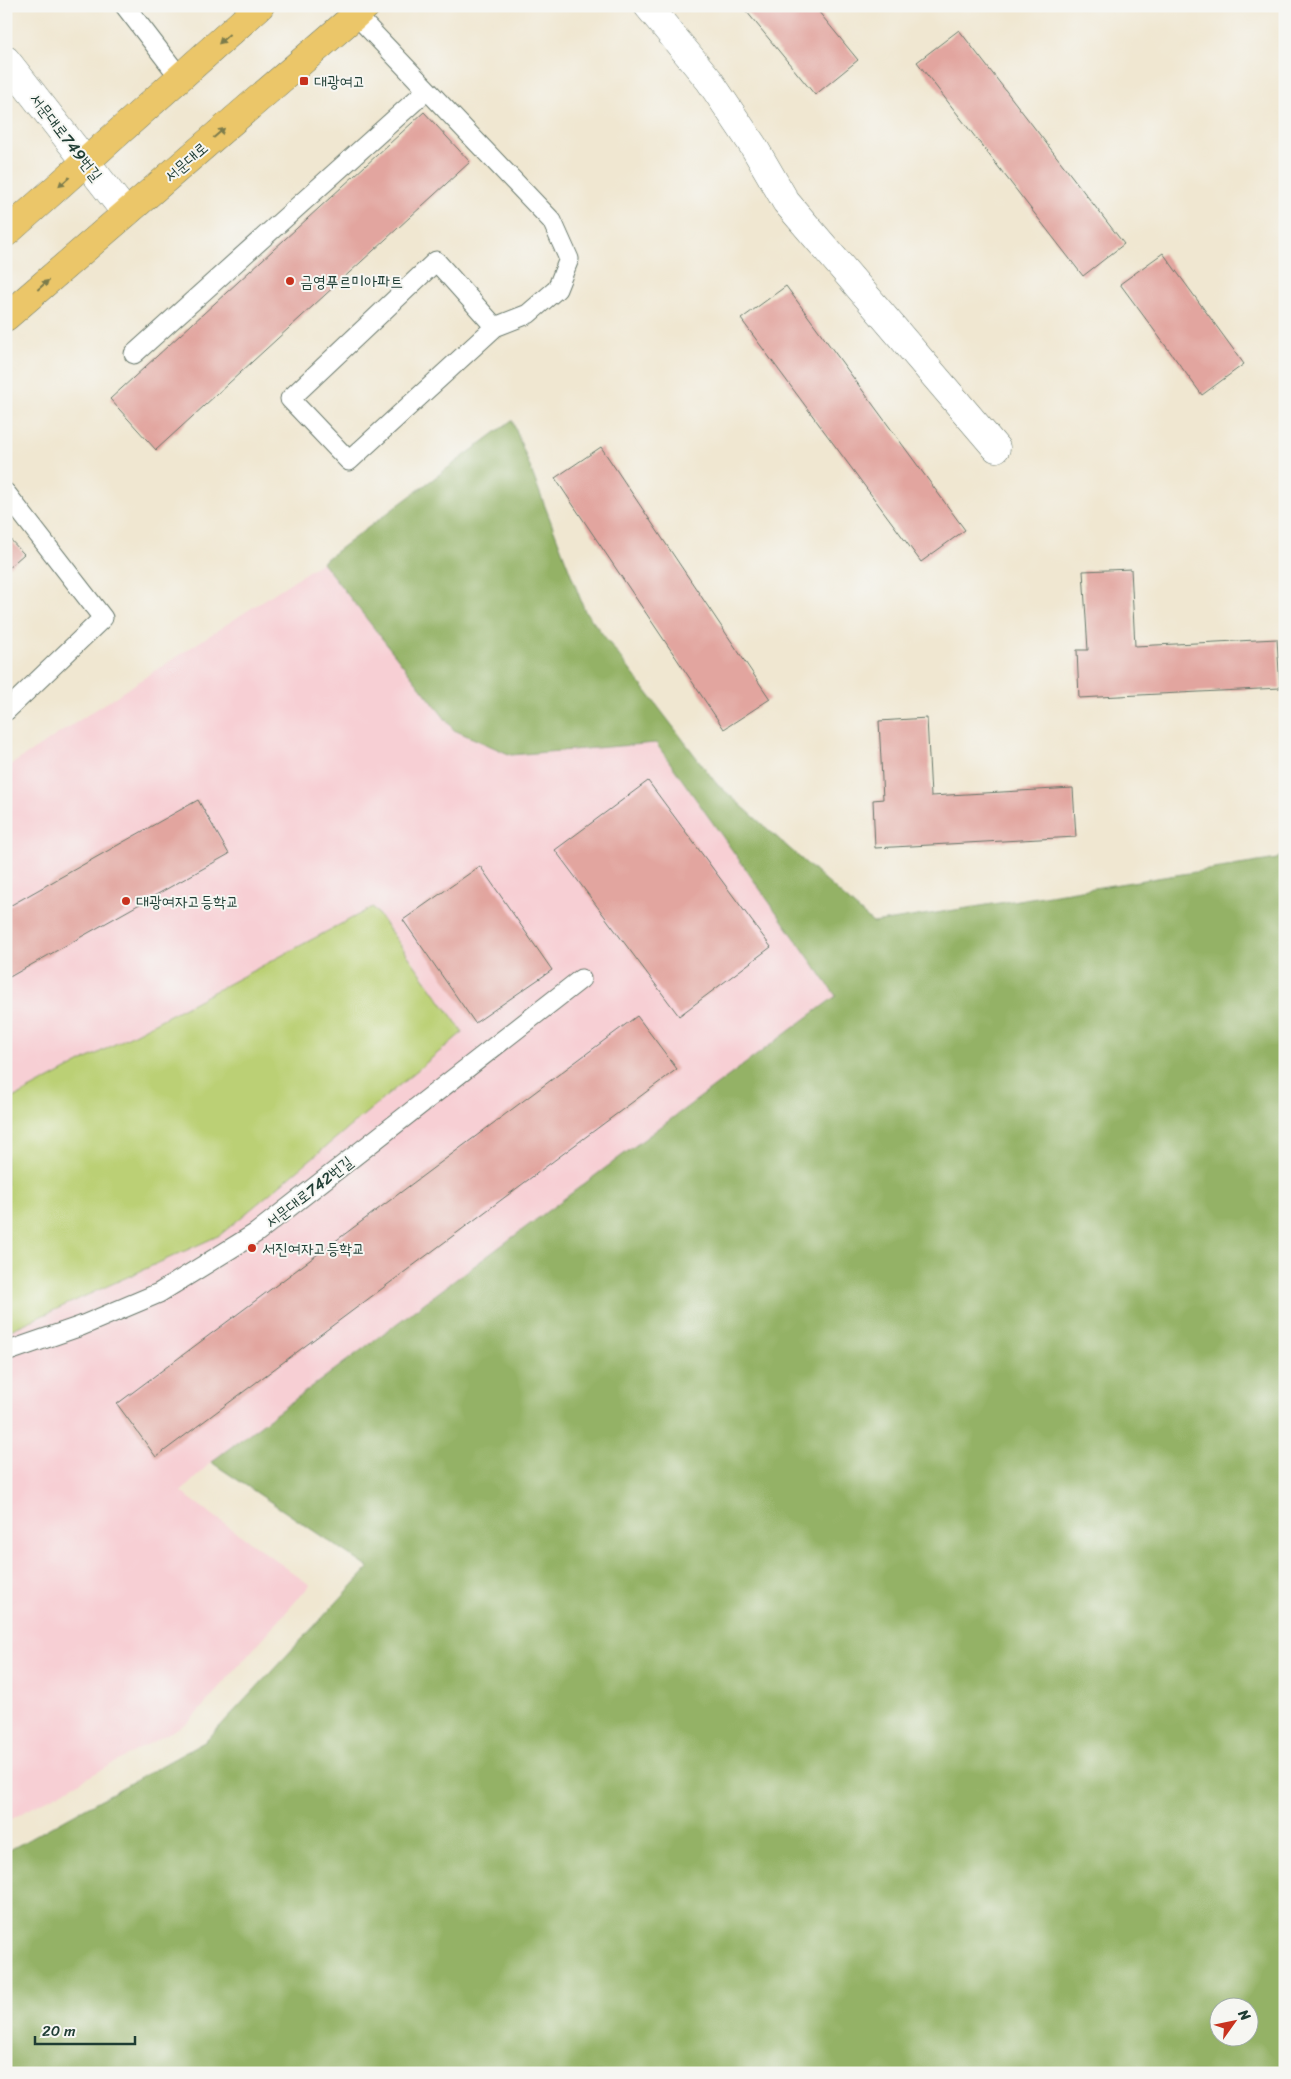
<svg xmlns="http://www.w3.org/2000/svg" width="1291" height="2079" viewBox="0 0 1291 2079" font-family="Sriracha,'Poor Story',sans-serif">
	<rect width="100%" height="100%" fill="#f6f6f2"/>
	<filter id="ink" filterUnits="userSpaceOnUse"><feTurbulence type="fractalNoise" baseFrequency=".02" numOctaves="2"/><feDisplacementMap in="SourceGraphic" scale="10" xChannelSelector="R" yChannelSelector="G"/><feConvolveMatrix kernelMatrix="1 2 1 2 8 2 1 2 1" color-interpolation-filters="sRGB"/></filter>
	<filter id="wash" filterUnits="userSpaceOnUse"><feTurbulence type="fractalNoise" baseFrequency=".0096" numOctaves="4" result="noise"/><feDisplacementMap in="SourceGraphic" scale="20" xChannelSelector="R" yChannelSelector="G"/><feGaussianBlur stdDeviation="1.12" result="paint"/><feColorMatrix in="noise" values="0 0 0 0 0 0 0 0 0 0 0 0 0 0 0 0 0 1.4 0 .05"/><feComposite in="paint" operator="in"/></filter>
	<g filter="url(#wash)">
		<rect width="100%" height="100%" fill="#f0e7d1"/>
		<!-- built -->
		<path fill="#f7cfd4" d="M 322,562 L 454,730 L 511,755 L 655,743 L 836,996 L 211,1462 L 181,1492 L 310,1585 L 189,1722 L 6,1822 L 6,768 Z"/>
		<!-- green -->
		<path fill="#bbd074" stroke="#6d8654" d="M 373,907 L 463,1032 L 220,1235 L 6,1332 L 6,1102 Z"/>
		<!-- forest -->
		<path fill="#94b266" stroke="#5a784d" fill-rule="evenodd" d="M 512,420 L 585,611 L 716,783 L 873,923 L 1277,859 L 1285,849 L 1285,2073 L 6,2073 L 6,1852 L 206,1741 L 369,1568 L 211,1462 L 836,996 L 656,743 L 511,755 L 454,730 L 322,562 ZM 1218,2006 L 1248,2006 L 1248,2036 L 1218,2036 Z"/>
		<g id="blocks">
			<!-- building -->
			<path fill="#e2a59f" d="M 742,6 L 814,6 L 858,60 L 815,95 Z
				M 959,30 L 1124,244 L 1083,276 L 917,62 Z
				M 424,112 L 470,162 L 156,450 L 110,399 Z
				M 1163,253 L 1244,364 L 1202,395 L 1120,284 Z
				M 786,286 L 965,530 L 921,562 L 741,319 Z
				M 601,447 L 770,699 L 724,729 L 555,478 Z
				M 6,535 L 24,554 L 6,570 Z
				M 1131,569 L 1135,646 L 1277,639 L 1280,688 L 1079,698 L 1077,650 L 1088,650 L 1083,571 Z
				M 927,718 L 931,796 L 1073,788 L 1076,837 L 875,848 L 873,800 L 883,799 L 879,721 Z
				M 648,781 L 771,947 L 679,1016 L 555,850 Z
				M 198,800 L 229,854 L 6,979 L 6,908 Z
				M 480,866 L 552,970 L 475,1023 L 403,920 Z
				M 637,1016 L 677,1069 L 156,1457 L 117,1404 Z"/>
		</g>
	</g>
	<g filter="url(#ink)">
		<use href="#blocks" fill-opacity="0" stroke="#68786b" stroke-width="1"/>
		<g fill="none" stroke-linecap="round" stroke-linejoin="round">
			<!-- service casing -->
			<g stroke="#68786b" stroke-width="21">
				<path id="service" d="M 125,6 L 181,79
					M 356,15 L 552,221 L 569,259 L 557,289 L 528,314 L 495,327 L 349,461 L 290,399 L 436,261 L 495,327
					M 134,354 L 427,90
					M 6,493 L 103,618 L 6,711
					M 6,1352 L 81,1326 L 159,1293 L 256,1233 L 581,979"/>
			</g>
			<!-- minor casing -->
			<g stroke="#68786b" stroke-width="29">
				<path id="minor" d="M 648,6 L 709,80 L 754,147 L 786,202 L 996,448
					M 6,60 L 126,213"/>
			</g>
			<!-- primary casing -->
			<g stroke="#68786b" stroke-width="29">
				<path id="primary" d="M 6,233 L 260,6
					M 6,317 L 366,6"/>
			</g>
			<!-- service -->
			<use href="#service" stroke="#fff" stroke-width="19"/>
			<!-- minor -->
			<use href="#minor" stroke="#fff" stroke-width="28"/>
			<!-- primary -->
			<use href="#primary" stroke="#ebc669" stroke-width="28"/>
		</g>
		<!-- one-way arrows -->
		<defs><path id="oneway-solid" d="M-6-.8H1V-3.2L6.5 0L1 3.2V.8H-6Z" transform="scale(1.25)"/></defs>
		<g fill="#7b7b4c">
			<use href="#oneway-solid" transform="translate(224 39) rotate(138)"/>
			<use href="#oneway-solid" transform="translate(219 133) rotate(-41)"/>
			<use href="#oneway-solid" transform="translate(64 182) rotate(139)"/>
			<use href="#oneway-solid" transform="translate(43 285) rotate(-41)"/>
		</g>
	</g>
	<!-- markers -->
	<g fill="#c8321e" stroke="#f6f6f2" stroke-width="2">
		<rect x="299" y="76" width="10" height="10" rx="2.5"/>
		<circle cx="290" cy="281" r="5"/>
		<circle cx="126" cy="901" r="5"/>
		<circle cx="252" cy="1248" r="5"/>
	</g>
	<g text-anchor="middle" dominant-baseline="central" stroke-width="4" stroke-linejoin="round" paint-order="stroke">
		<!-- poi labels -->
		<g font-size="16" fill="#1f3d34" stroke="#f6f6f2" text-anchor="start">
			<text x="314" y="81">대광여고</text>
			<text x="300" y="281">금영푸르미아파트</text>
			<text x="136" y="901">대광여자고등학교</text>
			<text x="262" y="1248">서진여자고등학교</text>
		</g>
		<!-- street labels -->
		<g font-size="16" fill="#1f3d34" stroke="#f6f6f2">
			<text transform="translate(66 137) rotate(52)">서문대로749번길</text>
			<text transform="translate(186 162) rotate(-41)">서문대로</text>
			<text transform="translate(309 1192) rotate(-38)">서문대로742번길</text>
		</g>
	</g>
	<!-- margin -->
	<rect width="1291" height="2079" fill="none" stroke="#f6f6f2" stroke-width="25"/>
	<!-- north arrow -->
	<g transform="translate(1234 2022) rotate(57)"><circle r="24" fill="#f6f6f2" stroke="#a0aca6"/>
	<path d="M0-4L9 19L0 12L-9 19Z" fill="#c8321e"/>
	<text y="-8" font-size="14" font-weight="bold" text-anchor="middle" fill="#1f3d34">N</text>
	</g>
	<!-- scale -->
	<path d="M35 2036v8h100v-8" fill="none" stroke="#1f3d34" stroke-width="2.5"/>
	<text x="42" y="2036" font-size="15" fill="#1f3d34" stroke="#f6f6f2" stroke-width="4" paint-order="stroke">20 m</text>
</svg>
